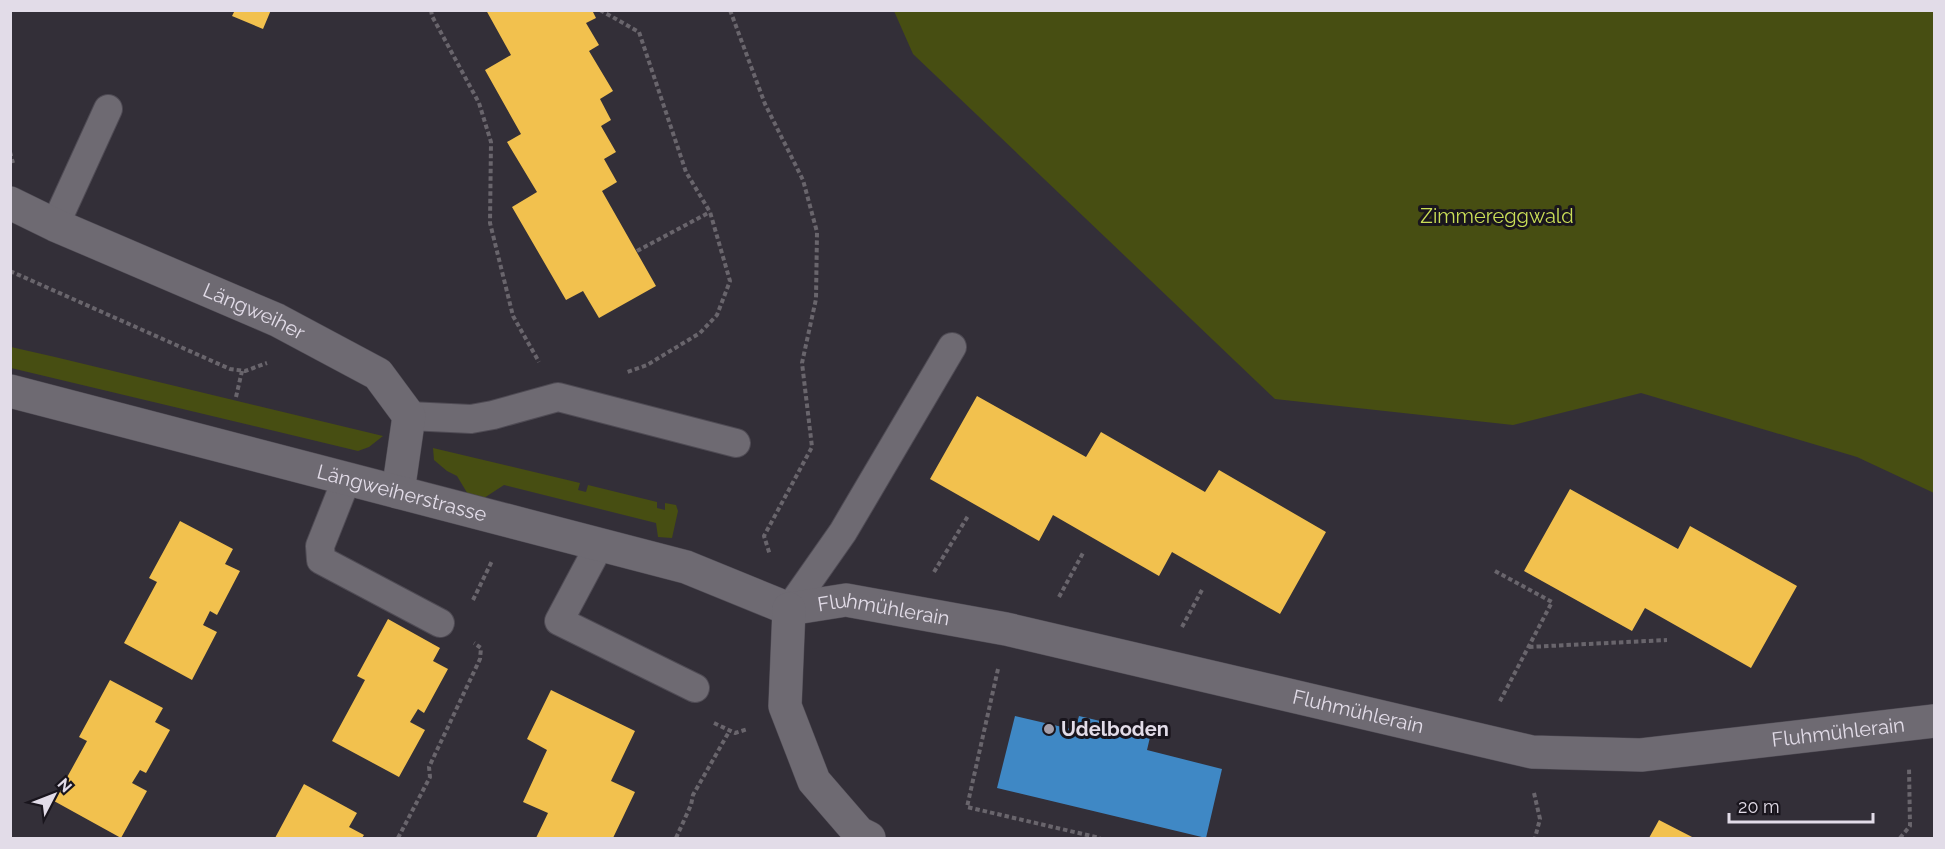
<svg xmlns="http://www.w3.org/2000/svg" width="1945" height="849" viewBox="0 0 1945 849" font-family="Raleway,sans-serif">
	<rect width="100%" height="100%" fill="#332f38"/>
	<!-- green -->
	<path fill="#474e12" d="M 894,11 L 1934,11 L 1934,493 L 1857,457 L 1641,393 L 1513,425 L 1275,399 L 913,54 Z
		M 11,347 L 55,357 L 383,436 L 369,447 L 358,451 L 11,368 Z
		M 433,448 L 580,483 L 578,490 L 586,492 L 588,485 L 657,502 L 657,508 L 665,510 L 665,503 L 676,505 L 678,511 L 672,538 L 658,537 L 656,523 L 504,485 L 484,498 L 472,501 L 457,476 L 447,471 L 434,460 Z"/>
	<!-- homes -->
	<path fill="#f2c14e" d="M 235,10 L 271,10 L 263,29 L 232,16 Z
		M 486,10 L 592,10 L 596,18 L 586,23 L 599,45 L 589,51 L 613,91 L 600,99 L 611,120 L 601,126 L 616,152 L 604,159 L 617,182 L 602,191 L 656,286 L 599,318 L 583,291 L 566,300 L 512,207 L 537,192 L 507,142 L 521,134 L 485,70 L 511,55 Z
		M 977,396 L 1086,457 L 1101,432 L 1205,492 L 1219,470 L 1326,532 L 1280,614 L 1172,552 L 1159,576 L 1053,515 L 1039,541 L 930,479 Z
		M 1570,489 L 1678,549 L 1690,526 L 1797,586 L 1751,668 L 1645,608 L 1632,631 L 1524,571 Z
		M 180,521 L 233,549 L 225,564 L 240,571 L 217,615 L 210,611 L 203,625 L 217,632 L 192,680 L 124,643 L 157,582 L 149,578 Z
		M 388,619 L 440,648 L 433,661 L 448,669 L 424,713 L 418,709 L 410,722 L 425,730 L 399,777 L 332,741 L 365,680 L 357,676 Z
		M 110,680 L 163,708 L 155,722 L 170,730 L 146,773 L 140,770 L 132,783 L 147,791 L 121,838 L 54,801 L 87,741 L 79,737 Z
		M 551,690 L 635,731 L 611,781 L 635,792 L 613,838 L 536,838 L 548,813 L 523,802 L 547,750 L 527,739 Z
		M 304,784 L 357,813 L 349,827 L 364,835 L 362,838 L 275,838 Z
		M 1659,820 L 1694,838 L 1649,838 Z"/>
	<!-- schools -->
	<path fill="#3f88c5" d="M 1015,716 L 1075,730 L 1079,716 L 1151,733 L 1147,750 L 1222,769 L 1206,838 L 997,788 Z"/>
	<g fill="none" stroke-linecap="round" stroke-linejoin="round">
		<!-- service casing -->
		<g stroke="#4f4b54" stroke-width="30">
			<path id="service" d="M 55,225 L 108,109
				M 409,416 L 471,419 L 493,415 L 558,397 L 736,443
				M 347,478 L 320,546 L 321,560 L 440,623
				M 600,544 L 559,621 L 695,688
				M 789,609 L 843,532 L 952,347"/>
		</g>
		<!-- minor casing -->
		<g stroke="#4f4b54" stroke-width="34">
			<g id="minor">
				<path id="s1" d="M 10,203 L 55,225 L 277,320 L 378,374 L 409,416 L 398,492"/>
				<path id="s2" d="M 10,391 L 686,567 L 789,609"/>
				<path id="s3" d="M 789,609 L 846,600 L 1006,629 L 1532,752 L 1641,755 L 1934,721"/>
				<path d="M 789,609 L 785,706 L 814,781 L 859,833 L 869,838"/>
			</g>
		</g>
		<!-- path -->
		<path stroke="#69656c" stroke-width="4" stroke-dasharray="4.5 3" stroke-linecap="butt" d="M 431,10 L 432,16 L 479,103 L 491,142 L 490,223 L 513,316 L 539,362
			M 600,10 L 639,32 L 686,172 L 710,212 L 730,281 L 717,315 L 700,333 L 647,365 L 627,372
			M 730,10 L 765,104 L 803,180 L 817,232 L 816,299 L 802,363 L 812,447 L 764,536 L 770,555
			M 10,152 L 13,163
			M 637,251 L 710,212
			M 10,271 L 230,369 L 245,371 L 267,363
			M 236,397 L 242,371
			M 1495,571 L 1552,602 L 1499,703
			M 934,572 L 968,516
			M 1059,597 L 1083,553
			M 473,600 L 492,561
			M 1182,627 L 1203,588
			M 1529,647 L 1667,640
			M 998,669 L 967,807 L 1100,838
			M 714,723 L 735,733 L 748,729
			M 1534,793 L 1540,819 L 1535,838
			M 398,838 L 430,777 L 429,767 L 480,659 L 481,648 L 474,643
			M 676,838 L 691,805 L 693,795 L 730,730
			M 1900,838 L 1910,826 L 1909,767"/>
		<!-- service -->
		<use href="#service" stroke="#6e6a72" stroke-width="28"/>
		<!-- minor -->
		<use href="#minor" stroke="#6e6a72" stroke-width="33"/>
	</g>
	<!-- markers -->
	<circle fill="#a59faa" stroke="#19151d" stroke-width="2" cx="1049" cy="729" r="6"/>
	<g text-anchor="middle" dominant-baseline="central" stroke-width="6" stroke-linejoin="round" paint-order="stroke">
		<!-- park labels -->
		<g font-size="20" fill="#cade57" stroke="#19151d">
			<text x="1497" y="216">Zimmereggwald</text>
		</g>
		<!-- street labels -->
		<g font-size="20" fill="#e2dce8" stroke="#19151d">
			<text stroke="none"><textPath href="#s1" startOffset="267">Längweiher</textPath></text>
			<text stroke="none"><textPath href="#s2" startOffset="405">Längweiherstrasse</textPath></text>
			<text stroke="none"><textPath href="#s3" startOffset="96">Fluhmühlerain</textPath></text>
			<text stroke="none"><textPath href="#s3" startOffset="582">Fluhmühlerain</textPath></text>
			<text stroke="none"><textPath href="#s3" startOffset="1068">Fluhmühlerain</textPath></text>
		</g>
		<!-- poi labels -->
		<g font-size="20" font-weight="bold" fill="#e2dce8" stroke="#19151d" text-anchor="start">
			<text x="1061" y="729">Udelboden</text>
		</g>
	</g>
	<!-- border -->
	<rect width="1945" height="849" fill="none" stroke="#e2dce8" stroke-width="24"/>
	<!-- north arrow -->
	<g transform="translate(54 795) rotate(48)" stroke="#19151d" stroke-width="4.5" paint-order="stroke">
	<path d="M0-4.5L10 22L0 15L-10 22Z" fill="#e2dce8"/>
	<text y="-9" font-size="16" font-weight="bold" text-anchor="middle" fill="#e2dce8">N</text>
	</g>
	<!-- scale -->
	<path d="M1729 813v9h144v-9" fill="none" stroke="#e2dce8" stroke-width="3"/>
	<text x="1738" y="813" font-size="18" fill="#e2dce8" stroke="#19151d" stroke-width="4.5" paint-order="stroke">20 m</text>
</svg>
